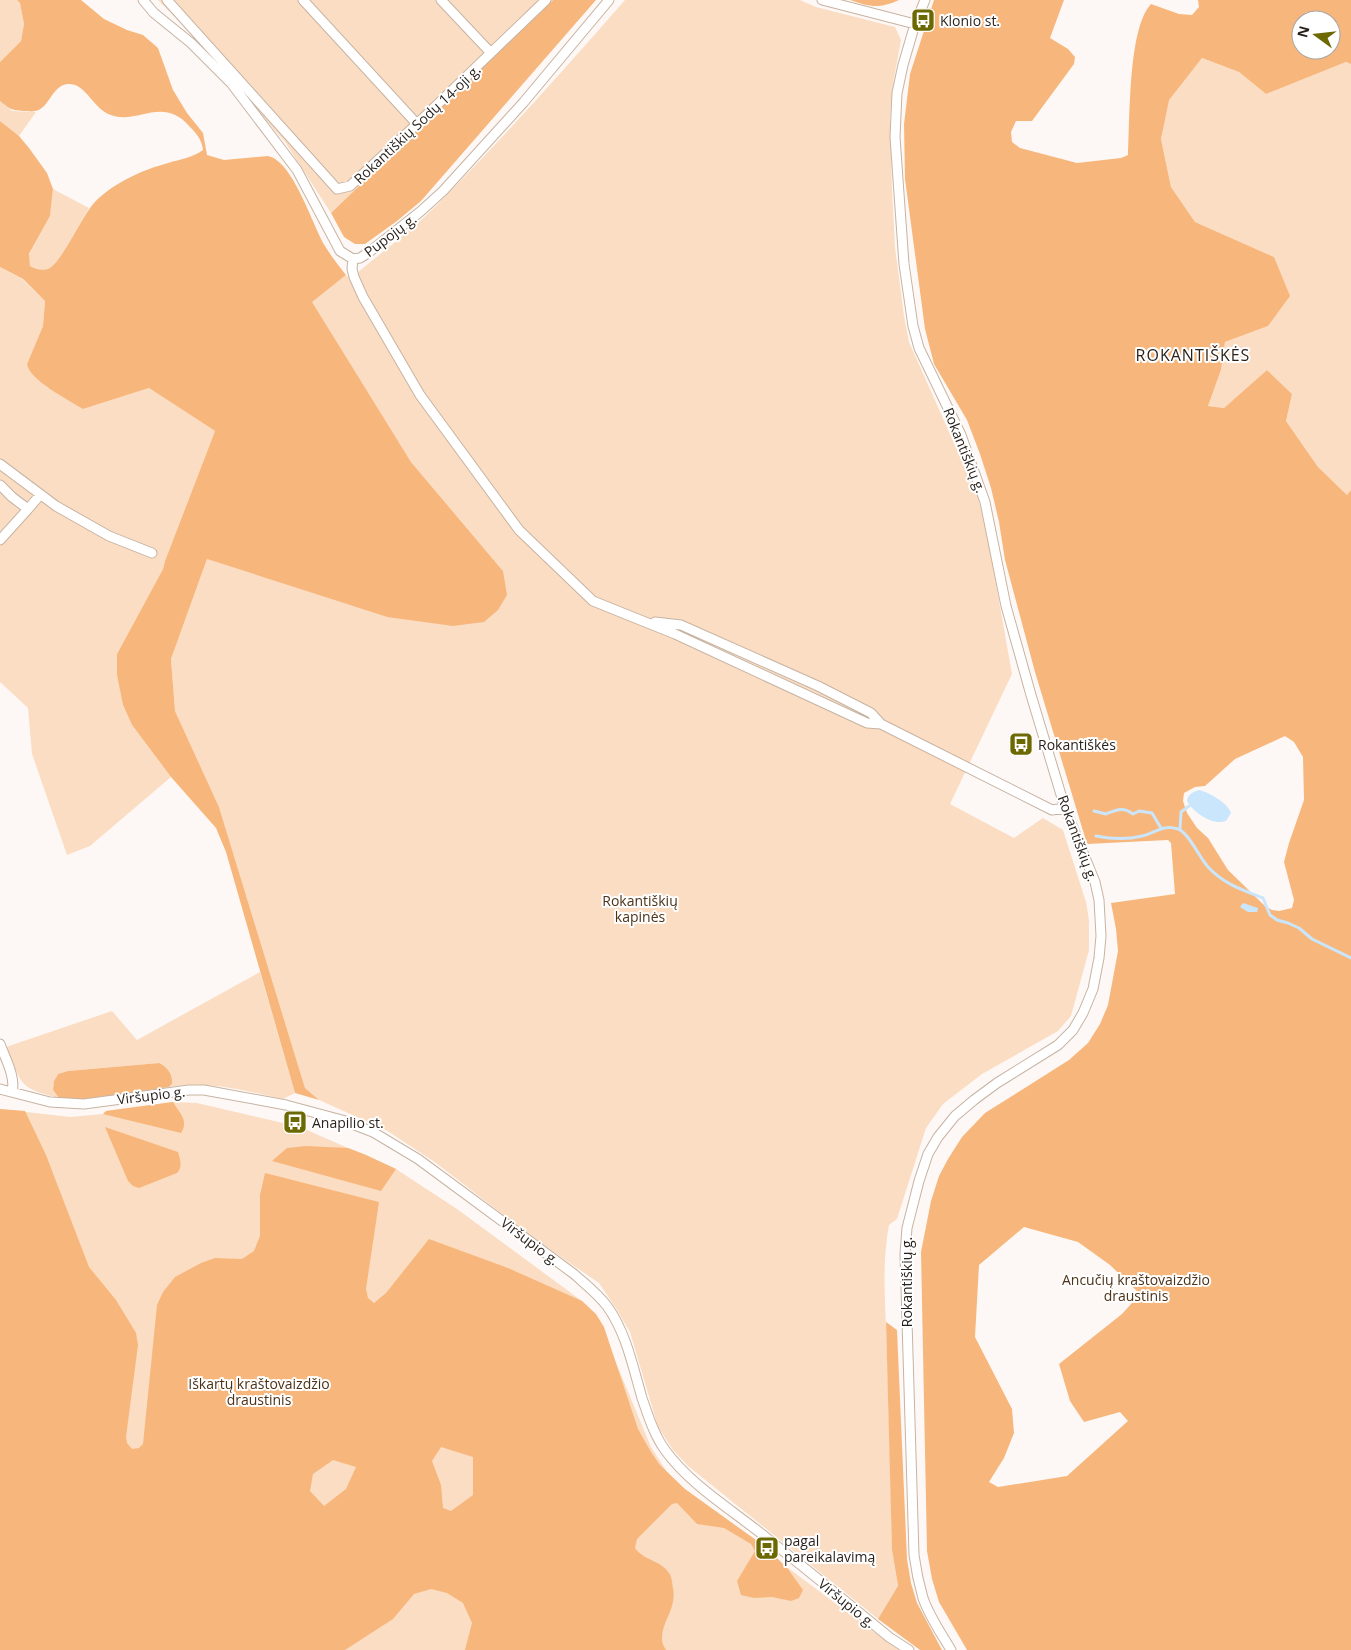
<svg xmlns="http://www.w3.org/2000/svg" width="1351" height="1650" viewBox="0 0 1351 1650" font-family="'Open Sans',sans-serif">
	<rect width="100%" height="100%" fill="#fdf8f5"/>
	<!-- green -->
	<path fill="#fbddc3" d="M 0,0 L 17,0 L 20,2 L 24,24 L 21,41 L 0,62 Z
		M 158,0 L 553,0 L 331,213 L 285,142 L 178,20 Z
		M 625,0 L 800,0 L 816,7 L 895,27 L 901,40 L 893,84 L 890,118 L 892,189 L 895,247 L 904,316 L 909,342 L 978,497 L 988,539 L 1012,674 L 950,804 L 1014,838 L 1043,818 L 1063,830 L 1086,902 L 1089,920 L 1089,950 L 1071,1016 L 1058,1031 L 982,1074 L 943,1104 L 926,1128 L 897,1219 L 889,1225 C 881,1268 886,1311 887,1354 C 889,1419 891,1485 892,1550 L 898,1587 L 878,1619 L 688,1466 L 673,1450 L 658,1427 L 630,1332 L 617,1310 L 599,1283 L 532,1237 L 436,1163 L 386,1130 L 319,1100 L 305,1088 L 219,807 L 175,711 L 171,659 L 207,559 L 387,617 L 503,571 L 411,462 L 311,302 L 346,275 L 350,279 C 379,254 410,232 437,205 C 502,139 564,70 625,0 Z
		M 1202,58 L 1239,72 L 1266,94 L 1346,62 L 1351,64 L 1351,490 L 1347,495 L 1318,467 L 1286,421 L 1292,394 L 1267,370 L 1224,408 L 1208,406 L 1221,370 L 1225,342 L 1268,326 L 1274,257 L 1195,222 L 1171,187 L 1161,139 L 1168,100 Z
		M 0,101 L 12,111 L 36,112 L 19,136 L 0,121 Z
		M 53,189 L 89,208 C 82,219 60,263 49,269 C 43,272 36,268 30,266 L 29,255 L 50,216 Z
		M 0,267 L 22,279 L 45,301 L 43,326 L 27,364 L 83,409 L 149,388 L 215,431 L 165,561 L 163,569 L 117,654 L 123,705 L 132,725 L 171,777 L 90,846 L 67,855 L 32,754 L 28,708 L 0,682 Z
		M 260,972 L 295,1093 L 283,1099 C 245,1091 209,1080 170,1087 L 172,1084 L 159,1063 L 68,1071 L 58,1074 L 54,1081 L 53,1090 L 59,1098 C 18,1088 22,1084 6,1047 L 112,1011 L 137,1040 Z
		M 173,1102 L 197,1103 L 300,1127 L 348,1148 L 366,1155 L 396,1169 L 457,1209 L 582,1301 L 597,1317 L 651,1447 L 674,1483 L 898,1650 L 0,1650 L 0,1109 L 70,1117 L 103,1114 L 106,1111 Z"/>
	<!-- forest -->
	<path fill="#f7b77c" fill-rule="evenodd" d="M 17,0 L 81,0 L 104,19 L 127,30 L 143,35 L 158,48 L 173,90 L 187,113 L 203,133 L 207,155 L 224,160 L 268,156 C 293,161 312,224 325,246 C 331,256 339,266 346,275 L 312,302 L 411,462 L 503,571 L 507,595 L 498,610 L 484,622 L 453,626 L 387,617 L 207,559 L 171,659 L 175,711 L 219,807 L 305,1088 L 319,1100 L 295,1093 L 226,852 L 216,828 L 171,777 L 132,725 L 123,705 L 117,675 L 117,654 L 163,569 L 165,561 L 215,431 L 149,388 L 83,409 C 69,400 29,380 27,364 L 43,326 L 45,301 L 23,279 L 0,267 L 0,121 L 19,136 L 29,148 L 47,173 L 53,189 L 50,216 L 29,254 L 30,266 C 36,269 42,271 48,269 C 61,264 82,216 94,203 C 113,183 142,170 168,163 C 181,159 192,158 203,150 C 202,140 197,134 190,127 C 163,95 138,125 111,115 C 93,109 87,85 70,84 C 52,83 50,109 35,111 C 32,112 27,111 24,111 C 10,110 10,109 0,101 L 0,62 L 21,41 L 24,24 L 20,3 Z
		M 553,0 L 596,0 L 421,201 L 397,221 L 365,244 L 355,244 L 344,237 L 331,213 Z
		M 850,0 L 899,0 C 879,9 870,7 850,0 Z
		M 934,0 L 1064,0 L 1050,38 L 1068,49 L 1075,57 L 1074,64 L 1032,121 L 1016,121 L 1011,132 L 1012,142 L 1020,148 L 1077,163 L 1121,158 L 1128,155 C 1130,120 1128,28 1151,4 L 1179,14 L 1192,15 L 1199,7 L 1198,0 L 1351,0 L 1351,64 L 1346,62 L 1266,94 L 1239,72 L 1202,58 L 1169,100 L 1161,139 L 1171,187 L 1195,222 L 1274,257 L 1290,296 L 1268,326 L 1225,342 L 1221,370 L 1208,406 L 1224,408 L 1267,370 L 1292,394 L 1286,421 L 1318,467 L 1347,495 L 1351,490 L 1351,1650 L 967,1650 L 939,1602 L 932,1579 L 927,1551 L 921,1252 L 931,1201 L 939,1176 L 948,1159 L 962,1137 L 985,1113 L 1069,1060 L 1088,1043 L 1100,1024 L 1108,1005 L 1118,951 L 1116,929 L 1111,903 L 1175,894 L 1171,843 L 1168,840 L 1087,844 L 1035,672 L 1005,560 L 999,522 L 991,488 L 980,454 L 967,420 L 934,364 L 925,329 L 905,179 L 904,124 L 910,74 ZM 1301,20 L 1331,20 L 1331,50 L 1301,50 ZM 1285,736 L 1294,742 L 1303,757 L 1304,800 L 1289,843 L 1284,862 L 1294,900 L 1292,908 L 1279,911 L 1272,910 L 1265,906 L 1228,870 L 1208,838 L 1197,828 L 1187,813 L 1183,801 L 1184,793 L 1195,787 L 1205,786 L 1235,759 ZM 1024,1227 L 1078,1242 L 1110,1265 L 1140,1294 L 1122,1314 L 1059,1364 L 1070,1401 L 1084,1422 L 1120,1412 L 1128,1421 L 1067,1476 L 998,1487 L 989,1482 L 1004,1458 L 1014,1433 L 1012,1409 L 975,1337 L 979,1265 Z
		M 159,1063 C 167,1067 173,1074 172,1084 L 169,1087 L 82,1100 L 70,1100 L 59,1098 L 53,1090 L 54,1081 L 58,1074 L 68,1071 Z
		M 173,1102 C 180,1114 189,1120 181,1133 L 103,1114 L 106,1111 Z
		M 0,1109 L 25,1111 L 46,1155 L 89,1267 L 116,1300 L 136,1333 L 138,1345 L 126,1437 L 127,1443 L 132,1449 L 139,1448 L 143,1444 L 157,1305 L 163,1292 L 175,1277 L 201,1263 L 215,1258 L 242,1259 L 254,1251 L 260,1236 L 260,1195 L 265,1173 L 379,1202 L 366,1289 L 368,1298 L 374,1303 L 386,1293 L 429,1239 L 508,1268 L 582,1301 L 596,1314 L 604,1327 L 638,1429 L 651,1452 L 660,1465 L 685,1489 L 767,1548 L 788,1569 L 803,1590 L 799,1598 L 791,1601 L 772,1597 L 754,1598 L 741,1595 L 737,1581 L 755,1551 L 751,1544 L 724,1528 L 697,1524 L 677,1503 L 672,1504 L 637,1539 L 635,1548 C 644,1561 661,1560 669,1573 C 672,1577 672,1583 673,1588 C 677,1610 661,1621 662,1640 C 662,1643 664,1647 666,1650 L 465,1650 L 472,1623 L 463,1603 L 447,1593 L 431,1589 L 414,1594 L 393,1619 L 345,1650 L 0,1650 ZM 441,1447 L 473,1457 L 473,1495 L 451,1511 L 443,1508 L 441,1485 L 432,1461 ZM 333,1460 L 356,1467 L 346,1489 L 324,1506 L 310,1491 L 313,1474 Z
		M 105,1127 L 178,1152 C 180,1159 183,1167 177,1173 L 139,1188 L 133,1186 L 128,1181 Z
		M 306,1146 L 348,1148 L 366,1155 L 396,1169 L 381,1191 L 272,1161 L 287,1148 Z
		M 886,1322 L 897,1330 L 907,1559 L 911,1583 L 917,1603 L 942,1650 L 920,1650 L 878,1619 L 898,1586 L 892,1550 Z"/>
	<!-- water -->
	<path fill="#cae6fc" d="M 1199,790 C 1209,792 1229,804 1231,813 L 1226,821 C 1212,826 1193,812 1187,801 C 1188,794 1193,792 1199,790 Z
		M 1243,903 L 1258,908 L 1257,912 L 1248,912 L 1240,907 Z"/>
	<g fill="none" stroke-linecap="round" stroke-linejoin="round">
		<!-- stream -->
		<path stroke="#cae6fc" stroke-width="3" d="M 1094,811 L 1106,814 C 1116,810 1123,806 1133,814 L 1139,811 L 1152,813 L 1161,828
			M 1180,830 L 1181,812 L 1189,806
			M 1096,836 C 1111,839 1126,840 1142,836 C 1156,833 1162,824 1178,829 C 1189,833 1200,859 1209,868 C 1224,884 1243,890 1263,898 L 1270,915 L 1277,920 L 1288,923 L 1299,928 L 1312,939 L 1351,958"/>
		<!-- minor casing -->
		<g stroke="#c7b3a2" stroke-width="11">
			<path id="minor" d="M 143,0 L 154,13 L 191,43 L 231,83 L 297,170 L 340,251 L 353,259 L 360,258 L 368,253 L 421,211 L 443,191 L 523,103 L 609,0
				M 167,0 L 337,189 L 350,186 L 417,124 L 546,0
				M 303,0 L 417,124
				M 441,0 L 491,53
				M 822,0 L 915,24
				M 925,0 L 915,24 L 903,65 L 897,93 L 895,137 L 904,264 L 913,326 L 919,348 L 961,435 L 985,502 L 1006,606 L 1031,695 L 1065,808 L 1095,882 L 1099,900 L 1101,936 L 1099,958 L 1093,989 L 1083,1013 L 1073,1030 L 1058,1045 L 997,1083 L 974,1100 L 955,1116 L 938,1137 L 928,1154 L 919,1181 L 907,1228 L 905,1254 L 914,1555 C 916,1570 919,1584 923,1598 C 929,1616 941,1633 951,1650
				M 353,259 L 352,269 L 354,277 L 363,297 L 420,395 L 519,530 L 593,601 L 675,634 L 867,723 L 881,724 L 1052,810 L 1065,808
				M 0,464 L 56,506 L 109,536 L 152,553
				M 0,485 L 12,497 L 28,509 L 40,495
				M 0,540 L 28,509
				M 655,622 L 681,625 L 818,686 L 871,713 L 881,724
				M 0,1044 C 5,1058 16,1077 12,1092
				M 0,1089 L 50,1102 L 84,1104 L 189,1090 L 204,1090 L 286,1105 L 342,1120 L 373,1132 L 418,1159 L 574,1274 C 585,1284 598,1294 607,1306 C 626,1332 633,1367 642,1398 C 648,1415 654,1435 665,1450 C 691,1486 734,1511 768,1539 C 809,1571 849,1604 889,1637 L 909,1650"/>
		</g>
		<!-- minor -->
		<use href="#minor" stroke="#fff" stroke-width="9"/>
	</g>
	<!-- icons -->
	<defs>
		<g id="bus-square" transform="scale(1.25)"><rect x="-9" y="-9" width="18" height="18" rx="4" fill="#6c6903" stroke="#fff"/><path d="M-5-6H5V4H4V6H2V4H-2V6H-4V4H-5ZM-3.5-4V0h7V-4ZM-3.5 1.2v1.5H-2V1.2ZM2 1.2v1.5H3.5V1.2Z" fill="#fff"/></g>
	</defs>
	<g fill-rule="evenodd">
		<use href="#bus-square" x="923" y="20"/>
		<use href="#bus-square" x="1021" y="744"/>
		<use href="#bus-square" x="295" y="1122"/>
		<use href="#bus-square" x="767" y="1548"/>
	</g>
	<g text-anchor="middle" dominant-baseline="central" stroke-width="4" stroke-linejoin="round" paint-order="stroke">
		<!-- poi labels -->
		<g font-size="14" fill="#271f19" stroke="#fff" text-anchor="start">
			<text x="940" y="20">Klonio st.</text>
			<text x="1038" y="744">Rokantiškės</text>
			<text x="312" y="1122">Anapilio st.</text>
			<text x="784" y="1540">pagal<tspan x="784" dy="16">pareikalavimą</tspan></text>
		</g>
		<!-- street labels -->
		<g font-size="14" fill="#271f19" stroke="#fff">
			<text transform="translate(417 124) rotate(-43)">Rokantiškių Sodų 14-oji g.</text>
			<text transform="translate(390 235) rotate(-37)">Pupojų g.</text>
			<text transform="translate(965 450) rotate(68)">Rokantiškių g.</text>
			<text transform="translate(1078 838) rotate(70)">Rokantiškių g.</text>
			<text transform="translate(151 1095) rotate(-7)">Viršupio g.</text>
			<text transform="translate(530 1241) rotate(37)">Viršupio g.</text>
			<text transform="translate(906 1282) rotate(-90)">Rokantiškių g.</text>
			<text transform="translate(847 1603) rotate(39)">Viršupio g.</text>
		</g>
		<!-- park labels -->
		<g font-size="14" fill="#4c3218" stroke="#fff">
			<text x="640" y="900">Rokantiškių<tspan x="640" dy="16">kapinės</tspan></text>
			<text x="1136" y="1279">Ancučių kraštovaizdžio<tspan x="1136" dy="16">draustinis</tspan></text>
			<text x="259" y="1383">Iškartų kraštovaizdžio<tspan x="259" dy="16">draustinis</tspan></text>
		</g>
		<!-- quarter labels -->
		<g font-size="16" letter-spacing="1" fill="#271f19" stroke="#fff">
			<text x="1193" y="355">ROKANTIŠKĖS</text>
		</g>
	</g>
	<!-- north arrow -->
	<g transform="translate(1316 35) rotate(285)"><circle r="24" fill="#ffffff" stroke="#a9a5a3"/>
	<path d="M0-4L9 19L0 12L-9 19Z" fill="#6c6903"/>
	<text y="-8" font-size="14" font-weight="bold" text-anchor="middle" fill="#271f19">N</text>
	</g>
</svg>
